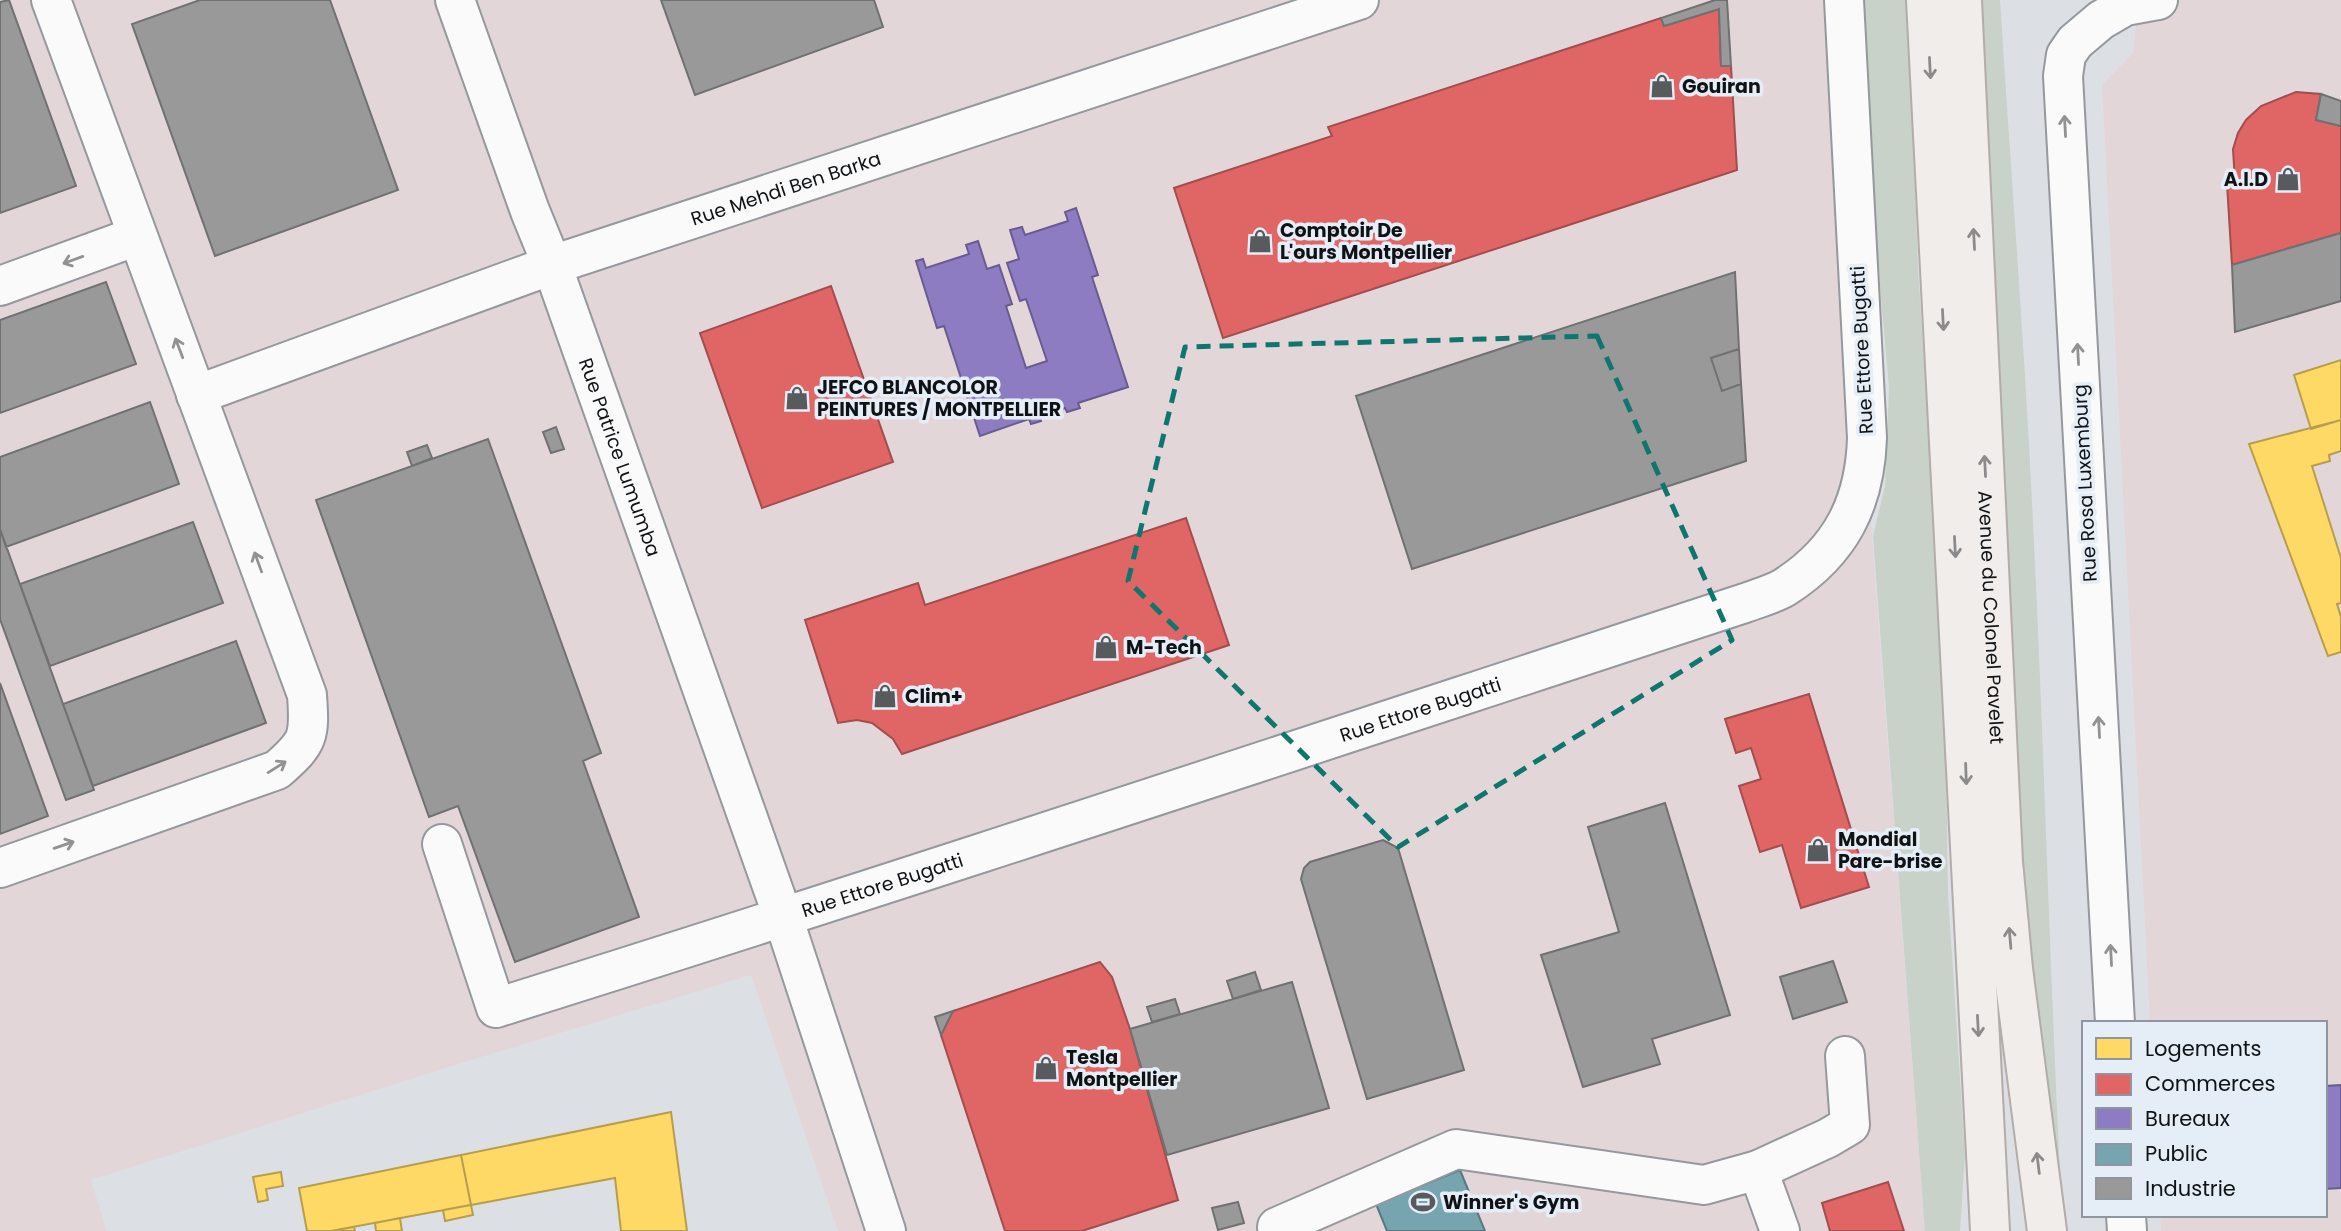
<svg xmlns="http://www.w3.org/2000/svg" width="2341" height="1231" viewBox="0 0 2341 1231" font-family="Poppins,sans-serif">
	<rect width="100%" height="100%" fill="#dce0e5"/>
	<!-- industrial -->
	<path fill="#e3d6d9" d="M 0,0 L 1831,0 L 1925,1231 L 838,1231 L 751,975 L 465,1062 L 91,1180 L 107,1231 L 0,1231 Z
		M 2139,0 L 2341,0 L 2341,1231 L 2161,1231 L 2160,1215 L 2325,1215 L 2325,1023 L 2150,1023 L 2102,85 L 2133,53 Z"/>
	<!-- green -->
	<path fill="#c8d2c8" d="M 1861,0 L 1908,0 L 1918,269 L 1945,686 L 1948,895 L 1965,1154 L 1960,1231 L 1925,1231 L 1873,536 L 1885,486 L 1889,388 L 1867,140 Z
		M 1979,0 L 2000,0 C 2011,174 2025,349 2033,523 C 2044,739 2049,955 2060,1171 L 2037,1025 L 2026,919 L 2015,779 L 2007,535 L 1992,309 Z"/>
	<!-- homes -->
	<path fill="#ffd966" stroke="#b79e4e" stroke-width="2" d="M 2341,360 L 2341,420 L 2311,429 L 2294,375 Z
		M 2341,420 L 2341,451 L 2329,455 L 2330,461 L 2312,466 L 2341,558 L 2341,603 L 2337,604 L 2341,617 L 2341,652 L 2328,656 L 2249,444 Z
		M 671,1112 L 687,1231 L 621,1231 L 615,1178 L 471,1205 L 461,1155 Z
		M 461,1155 L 471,1205 L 331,1231 L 307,1231 L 299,1188 Z
		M 281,1172 L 283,1186 L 266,1189 L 268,1200 L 258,1202 L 253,1177 Z
		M 471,1205 L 473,1215 L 445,1221 L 443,1210 Z
		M 400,1218 L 402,1231 L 376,1231 L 375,1223 Z
		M 354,1227 L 355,1231 L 331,1231 Z"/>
	<!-- shops -->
	<path fill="#e06666" stroke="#a24d4e" stroke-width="2" d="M 1719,9 L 1721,66 L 1731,66 L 1737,170 L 1223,338 L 1174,188 L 1332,136 L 1328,127 L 1661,18 L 1664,26 Z
		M 2296,92 L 2321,94 L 2316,120 L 2341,126 L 2341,233 L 2232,265 L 2227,184 L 2235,182 L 2233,149 L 2238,133 L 2246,120 L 2261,106 Z
		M 831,286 L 893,462 L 762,508 L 700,333 Z
		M 1186,518 L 1229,645 L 902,754 L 893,739 L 872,723 L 857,720 L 838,723 L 805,620 L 918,583 L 925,605 Z
		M 1809,694 L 1869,887 L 1801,908 L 1782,845 L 1760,852 L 1739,786 L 1761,779 L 1751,748 L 1736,753 L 1725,719 Z
		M 1100,962 L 1112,977 L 1130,1029 L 1178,1200 L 1082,1231 L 1005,1231 L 941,1035 L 953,1011 Z
		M 1888,1182 L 1904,1231 L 1830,1231 L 1822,1203 Z"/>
	<!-- offices -->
	<path fill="#8e7cc3" stroke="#685c8f" stroke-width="2" d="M 1076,208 L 1098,275 L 1092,277 L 1128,387 L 1078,403 L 1080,408 L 1067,412 L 1065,408 L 1039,416 L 1041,421 L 1031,424 L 1029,419 L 980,436 L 944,326 L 937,328 L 916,261 L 923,259 L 926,268 L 969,254 L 966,245 L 978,241 L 987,269 L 999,265 L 1012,304 L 1006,306 L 1026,368 L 1047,361 L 1026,299 L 1020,301 L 1007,263 L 1019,259 L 1010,230 L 1022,227 L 1025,235 L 1068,221 L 1065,212 Z
		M 2341,1085 L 2341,1188 L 2325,1189 L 2325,1086 Z"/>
	<!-- public -->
	<path fill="#76a5af" stroke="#577981" stroke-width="2" d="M 1460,1170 L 1485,1231 L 1387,1231 L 1376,1204 Z"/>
	<!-- industry -->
	<path fill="#999" stroke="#707172" stroke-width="2" d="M 9,0 L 76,186 L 0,213 L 0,2 Z
		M 200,0 L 330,0 L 398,190 L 215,256 L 132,24 Z
		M 661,0 L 874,0 L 883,27 L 695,95 Z
		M 1715,0 L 1727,0 L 1731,66 L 1721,66 L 1719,9 L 1664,26 L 1661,18 Z
		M 2321,94 L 2341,101 L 2341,126 L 2316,120 Z
		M 2341,233 L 2341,301 L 2235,332 L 2232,265 Z
		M 1735,272 L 1739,349 L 1711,358 L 1722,391 L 1741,384 L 1746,461 L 1412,569 L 1356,396 Z
		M 106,282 L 136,364 L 0,413 L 0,320 Z
		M 1739,349 L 1741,384 L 1722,391 L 1711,358 Z
		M 150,402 L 179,484 L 6,547 L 0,529 L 0,457 Z
		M 556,427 L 564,449 L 551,453 L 543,432 Z
		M 488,439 L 601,753 L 583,761 L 639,917 L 515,962 L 458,806 L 429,817 L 316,500 Z
		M 427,445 L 432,458 L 412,466 L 407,452 Z
		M 193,522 L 223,603 L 50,666 L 20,584 Z
		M 0,529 L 94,790 L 66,800 L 0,619 Z
		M 236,641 L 266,723 L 93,786 L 63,704 Z
		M 0,683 L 48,816 L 0,834 Z
		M 1665,803 L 1730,1015 L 1652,1039 L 1660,1064 L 1583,1087 L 1541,955 L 1619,932 L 1588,827 Z
		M 1383,840 L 1398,848 L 1464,1070 L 1367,1099 L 1301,879 L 1304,868 L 1310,862 Z
		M 1833,961 L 1847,1002 L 1793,1019 L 1780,977 Z
		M 1255,972 L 1261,990 L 1233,999 L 1227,981 Z
		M 1292,982 L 1329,1108 L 1167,1155 L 1130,1029 Z
		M 1175,999 L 1180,1014 L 1152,1022 L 1147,1007 Z
		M 953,1011 L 941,1035 L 935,1017 Z
		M 1238,1202 L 1244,1223 L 1218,1230 L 1212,1208 Z"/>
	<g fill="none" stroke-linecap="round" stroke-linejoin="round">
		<!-- minor casing -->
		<g stroke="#95989c" stroke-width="42">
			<g id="minor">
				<path id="s1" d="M 455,0 L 530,211 L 552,265 L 783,917 L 886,1231"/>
				<path d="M 0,286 L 137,236"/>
				<path id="s2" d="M 196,395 L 552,265 L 1359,0"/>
				<path id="s3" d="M 442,844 L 496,1008 C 914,877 1329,739 1745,603 C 1758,598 1774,594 1785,587 C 1841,551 1865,503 1867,438 L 1844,0"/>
				<path d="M 0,868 L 277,770 C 309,742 310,737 307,695 L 51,0"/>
				<path d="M 2115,1023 L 2063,76 L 2066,55 L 2075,42 L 2101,20 L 2125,6 L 2158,0"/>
				<path d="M 1758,1170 L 1828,1138 L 1850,1125 L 1845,1056"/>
				<path d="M 2126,1215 L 2127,1231"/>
				<path d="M 1277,1227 L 1456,1149 L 1704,1185 L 1758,1170 L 1780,1231"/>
			</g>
		</g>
		<!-- major casing -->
		<g stroke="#b3aca9" stroke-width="42">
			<g id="major">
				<path d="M 1926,0 L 1990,1231"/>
				<path id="s4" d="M 1962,0 L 2003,862 L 2013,969 L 2047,1231"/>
			</g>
		</g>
		<!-- minor -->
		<use href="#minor" stroke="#fafafb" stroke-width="38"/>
		<!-- major -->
		<use href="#major" stroke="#f1edea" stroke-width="38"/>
	</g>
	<!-- one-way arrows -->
	<defs><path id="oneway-shaft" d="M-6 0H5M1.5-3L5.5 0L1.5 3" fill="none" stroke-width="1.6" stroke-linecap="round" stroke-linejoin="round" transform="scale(1.75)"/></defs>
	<g stroke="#8c8b8b">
		<use href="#oneway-shaft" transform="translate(1930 68) rotate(87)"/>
		<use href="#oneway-shaft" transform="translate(1974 239) rotate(-93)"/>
		<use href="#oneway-shaft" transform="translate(1943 320) rotate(87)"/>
		<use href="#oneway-shaft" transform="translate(1985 466) rotate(-93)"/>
		<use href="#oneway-shaft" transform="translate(1955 547) rotate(87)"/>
		<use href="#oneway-shaft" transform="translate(1966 774) rotate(88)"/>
		<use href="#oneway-shaft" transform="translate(2010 938) rotate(-95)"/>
		<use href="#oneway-shaft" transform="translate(1978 1026) rotate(87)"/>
		<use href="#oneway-shaft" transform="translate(2038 1163) rotate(-97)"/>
	</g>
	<g stroke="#919294">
		<use href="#oneway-shaft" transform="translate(2065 126) rotate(-93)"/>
		<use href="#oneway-shaft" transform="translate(73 260) rotate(160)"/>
		<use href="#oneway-shaft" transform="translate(179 348) rotate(-111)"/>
		<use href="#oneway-shaft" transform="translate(2078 354) rotate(-93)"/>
		<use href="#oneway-shaft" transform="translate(258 562) rotate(-110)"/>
		<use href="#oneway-shaft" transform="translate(2099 727) rotate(-93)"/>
		<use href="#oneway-shaft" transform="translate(277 767) rotate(-32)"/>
		<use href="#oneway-shaft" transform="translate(64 845) rotate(-19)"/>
		<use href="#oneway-shaft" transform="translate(2111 955) rotate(-93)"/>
	</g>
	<!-- marked area -->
	<path fill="none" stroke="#0f766e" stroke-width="5" stroke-dasharray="14 9" stroke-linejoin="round" d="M 1597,336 L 1732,640 L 1398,847 L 1128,581 L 1185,347 Z"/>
	<!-- icons -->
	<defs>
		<g id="shop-bare" transform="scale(1.89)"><path d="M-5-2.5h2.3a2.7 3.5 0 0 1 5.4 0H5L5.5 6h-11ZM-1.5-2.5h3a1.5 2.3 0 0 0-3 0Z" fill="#575b5e" stroke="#e5edf7" stroke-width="2.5" paint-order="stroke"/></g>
		<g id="stadium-bare" transform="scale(1.89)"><path d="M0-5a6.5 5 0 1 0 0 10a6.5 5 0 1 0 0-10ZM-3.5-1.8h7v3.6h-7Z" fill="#575b5e" stroke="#e5edf7" stroke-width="2.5" paint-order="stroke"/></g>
	</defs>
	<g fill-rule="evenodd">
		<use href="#shop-bare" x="1662" y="86"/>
		<use href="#shop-bare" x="2288" y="179"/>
		<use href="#shop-bare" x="1260" y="241"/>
		<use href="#shop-bare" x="797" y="398"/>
		<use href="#shop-bare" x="1106" y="647"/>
		<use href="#shop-bare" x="885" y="696"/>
		<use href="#shop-bare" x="1818" y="850"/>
		<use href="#shop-bare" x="1046" y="1068"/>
		<use href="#stadium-bare" x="1423" y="1202"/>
	</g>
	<g text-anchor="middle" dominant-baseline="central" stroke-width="7" stroke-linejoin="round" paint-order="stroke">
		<!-- poi labels -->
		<g font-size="19" font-weight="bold" fill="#101316" stroke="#e5edf7" text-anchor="start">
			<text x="1682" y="86">Gouiran</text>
			<text x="2268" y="179" text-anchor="end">A.I.D</text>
			<text x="1280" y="230">Comptoir De<tspan x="1280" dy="22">L'ours Montpellier</tspan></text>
			<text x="817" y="387">JEFCO BLANCOLOR<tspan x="817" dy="22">PEINTURES / MONTPELLIER</tspan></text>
			<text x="1126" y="647">M-Tech</text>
			<text x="905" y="696">Clim+</text>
			<text x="1838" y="839">Mondial<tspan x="1838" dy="22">Pare-brise</tspan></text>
			<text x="1066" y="1057">Tesla<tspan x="1066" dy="22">Montpellier</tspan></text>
			<text x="1443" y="1202">Winner's Gym</text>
		</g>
		<!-- street labels -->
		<g font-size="19" fill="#101316" stroke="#e5edf7">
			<text stroke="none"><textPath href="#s2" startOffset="625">Rue Mehdi Ben Barka</textPath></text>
			<text transform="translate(1862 350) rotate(-93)">Rue Ettore Bugatti</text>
			<text stroke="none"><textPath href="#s1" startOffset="486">Rue Patrice Lumumba</textPath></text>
			<text transform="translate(2085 483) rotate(-93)">Rue Rosa Luxemburg</text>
			<text stroke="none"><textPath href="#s4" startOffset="618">Avenue du Colonel Pavelet</textPath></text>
			<text stroke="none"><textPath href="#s3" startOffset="1144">Rue Ettore Bugatti</textPath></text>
			<text stroke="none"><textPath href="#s3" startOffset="578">Rue Ettore Bugatti</textPath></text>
		</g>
	</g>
	<!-- legend -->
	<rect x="2082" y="1021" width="245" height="196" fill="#e5edf7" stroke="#90969d" stroke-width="2"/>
	<rect x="2096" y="1038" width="35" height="21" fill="#ffd966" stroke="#90969d" stroke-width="2"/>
	<text x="2145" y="1056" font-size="21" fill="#101316">Logements</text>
	<rect x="2096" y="1074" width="35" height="21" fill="#e06666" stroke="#90969d" stroke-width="2"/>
	<text x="2145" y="1091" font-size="21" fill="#101316">Commerces</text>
	<rect x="2096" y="1108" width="35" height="21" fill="#8e7cc3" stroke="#90969d" stroke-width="2"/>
	<text x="2145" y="1126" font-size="21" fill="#101316">Bureaux</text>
	<rect x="2096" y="1144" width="35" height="21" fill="#76a5af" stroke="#90969d" stroke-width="2"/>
	<text x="2145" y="1161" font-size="21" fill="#101316">Public</text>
	<rect x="2096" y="1178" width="35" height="21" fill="#999999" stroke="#90969d" stroke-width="2"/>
	<text x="2145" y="1196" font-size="21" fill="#101316">Industrie</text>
</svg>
